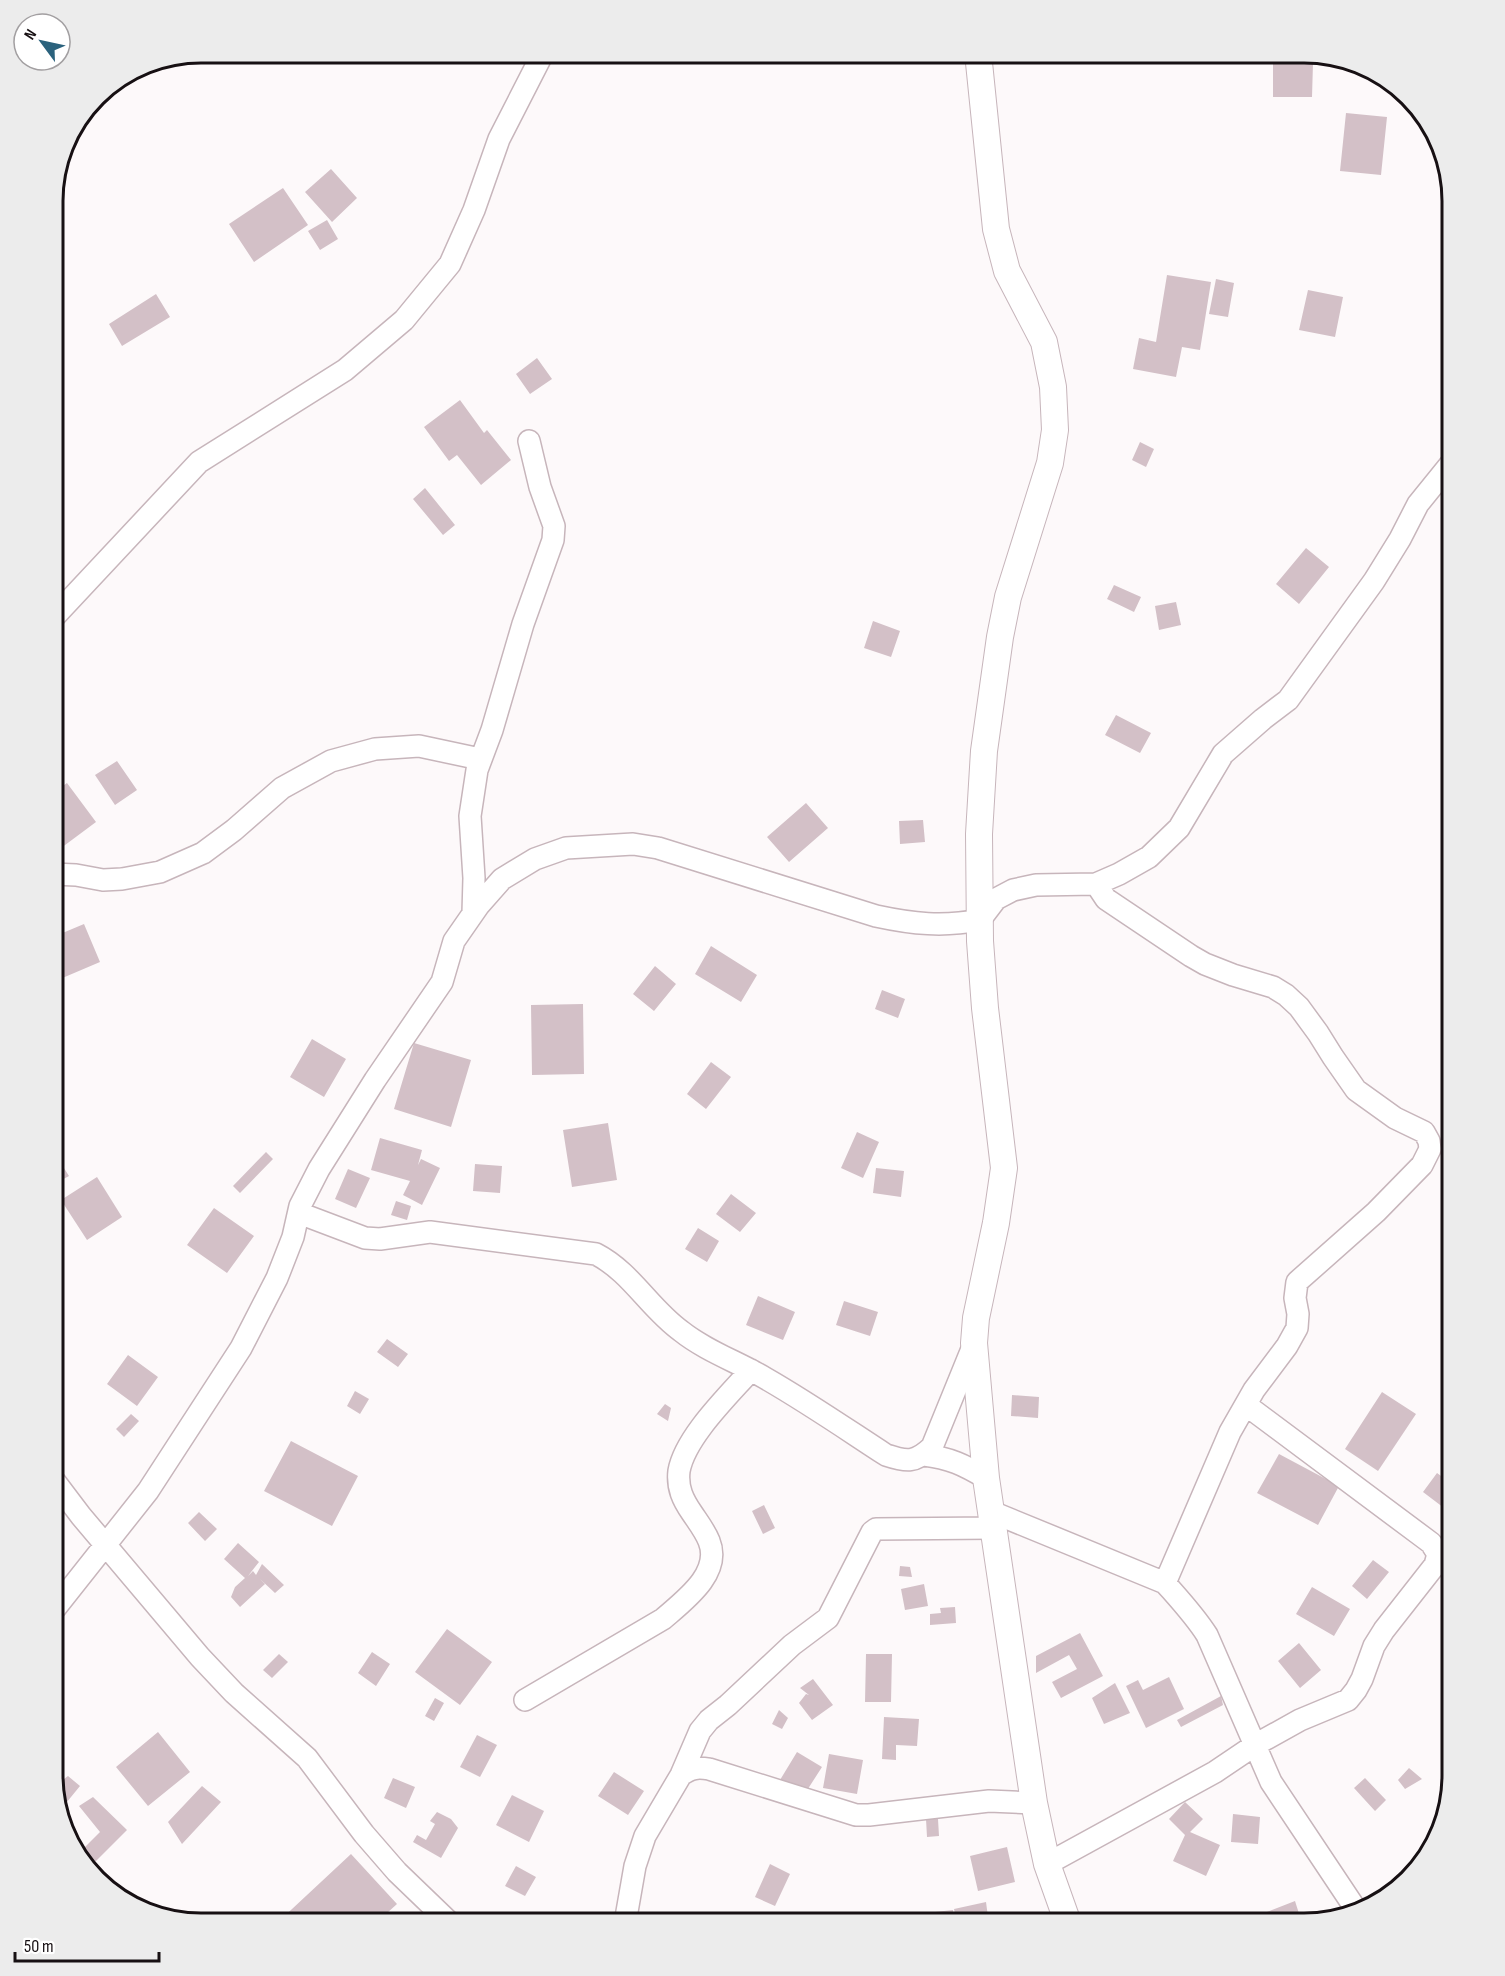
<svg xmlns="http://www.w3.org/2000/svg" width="1505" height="1976" viewBox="0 0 1505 1976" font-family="'Sofia Sans Condensed',sans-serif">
	<rect width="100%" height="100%" fill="#fdf9fa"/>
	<!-- building -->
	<path fill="#d3c0c7" d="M 1273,63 L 1313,63 L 1312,97 L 1273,97 Z
		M 1346,113 L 1387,117 L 1381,175 L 1340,171 Z
		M 331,169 L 357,198 L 332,222 L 305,192 Z
		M 283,188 L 308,225 L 254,262 L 229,224 Z
		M 327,220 L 338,239 L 320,250 L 308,231 Z
		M 1167,275 L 1211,282 L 1200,350 L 1182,347 L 1176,377 L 1133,369 L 1139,338 L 1156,342 Z
		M 1216,279 L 1234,283 L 1228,317 L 1209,314 Z
		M 1308,290 L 1343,297 L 1335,337 L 1299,330 Z
		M 156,294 L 170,317 L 122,346 L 109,324 Z
		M 537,358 L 552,379 L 530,394 L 516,374 Z
		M 460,400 L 484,433 L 487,430 L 511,460 L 481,485 L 457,455 L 449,461 L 424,427 Z
		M 1140,442 L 1154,449 L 1146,467 L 1132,460 Z
		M 425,488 L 455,525 L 443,535 L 413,499 Z
		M 1306,548 L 1329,567 L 1299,604 L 1276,584 Z
		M 1114,585 L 1141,597 L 1134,612 L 1107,599 Z
		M 1176,602 L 1181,625 L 1159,630 L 1155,606 Z
		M 873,621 L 900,631 L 891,657 L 864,648 Z
		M 1116,715 L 1151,733 L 1140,753 L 1105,735 Z
		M 117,761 L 137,790 L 115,805 L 95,775 Z
		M 67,783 L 96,822 L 53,854 L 53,793 Z
		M 806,803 L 828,828 L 789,862 L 767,837 Z
		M 923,820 L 925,842 L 900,844 L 899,821 Z
		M 84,924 L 100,962 L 53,982 L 53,937 Z
		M 711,946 L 757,975 L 741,1002 L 695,974 Z
		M 655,966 L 676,984 L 654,1011 L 633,994 Z
		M 882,990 L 905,999 L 898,1018 L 875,1009 Z
		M 583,1004 L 584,1074 L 532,1075 L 531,1005 Z
		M 312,1039 L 346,1059 L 324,1097 L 290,1077 Z
		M 414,1043 L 471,1060 L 451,1127 L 394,1109 Z
		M 711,1062 L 731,1077 L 706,1109 L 687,1094 Z
		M 608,1123 L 617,1180 L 572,1187 L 563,1130 Z
		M 857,1132 L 879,1142 L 863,1178 L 841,1168 Z
		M 380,1138 L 422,1150 L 418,1165 L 421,1159 L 440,1168 L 422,1205 L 403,1195 L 410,1181 L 371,1170 Z
		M 266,1152 L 273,1159 L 240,1193 L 233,1186 Z
		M 55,1154 L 69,1176 L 58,1182 L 53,1174 L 53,1155 Z
		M 475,1164 L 502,1166 L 500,1193 L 473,1191 Z
		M 876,1168 L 904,1171 L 901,1197 L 873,1193 Z
		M 348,1169 L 370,1178 L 356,1208 L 335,1199 Z
		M 97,1177 L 122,1217 L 87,1240 L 61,1200 Z
		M 731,1194 L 756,1213 L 740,1232 L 716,1214 Z
		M 396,1201 L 411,1206 L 407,1220 L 391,1215 Z
		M 214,1208 L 254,1236 L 227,1273 L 187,1245 Z
		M 698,1228 L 719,1241 L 707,1262 L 685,1249 Z
		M 758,1296 L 795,1312 L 783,1340 L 746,1325 Z
		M 844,1301 L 878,1312 L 870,1336 L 836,1325 Z
		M 387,1339 L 408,1354 L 398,1367 L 377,1352 Z
		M 128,1355 L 158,1377 L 137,1406 L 107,1384 Z
		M 355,1391 L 369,1399 L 360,1414 L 347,1406 Z
		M 1382,1392 L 1416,1414 L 1378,1471 L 1345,1449 Z
		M 1012,1395 L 1039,1397 L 1038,1418 L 1011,1416 Z
		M 665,1404 L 671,1408 L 668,1421 L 657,1414 Z
		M 131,1414 L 139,1421 L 124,1437 L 116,1429 Z
		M 291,1441 L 358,1476 L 332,1526 L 264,1491 Z
		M 1279,1454 L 1339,1486 L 1318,1525 L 1257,1493 Z
		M 1437,1473 L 1452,1484 L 1452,1514 L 1423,1492 Z
		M 764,1505 L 775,1528 L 763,1534 L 752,1511 Z
		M 199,1512 L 217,1529 L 205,1541 L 188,1523 Z
		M 238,1543 L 259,1562 L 248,1576 L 253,1571 L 256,1575 L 262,1564 L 284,1585 L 275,1593 L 260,1579 L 265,1584 L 240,1607 L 231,1597 L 235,1587 L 245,1578 L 224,1559 Z
		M 1373,1560 L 1389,1572 L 1367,1599 L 1352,1586 Z
		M 900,1566 L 910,1567 L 912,1577 L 899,1576 Z
		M 924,1584 L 928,1606 L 905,1610 L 901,1589 Z
		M 1312,1587 L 1350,1609 L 1334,1636 L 1296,1614 Z
		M 955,1607 L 956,1623 L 930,1625 L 930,1614 L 941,1613 L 940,1608 Z
		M 447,1629 L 492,1662 L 460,1705 L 415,1672 Z
		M 1080,1633 L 1103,1676 L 1061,1698 L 1052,1682 L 1077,1669 L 1069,1655 L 1036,1673 L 1036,1656 Z
		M 1299,1643 L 1321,1670 L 1300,1688 L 1278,1661 Z
		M 372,1652 L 390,1664 L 376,1686 L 358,1673 Z
		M 279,1654 L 288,1662 L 272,1678 L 263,1670 Z
		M 866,1654 L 892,1654 L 891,1702 L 865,1702 Z
		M 1169,1677 L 1184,1709 L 1146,1728 L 1126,1686 L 1138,1680 L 1143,1690 Z
		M 813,1679 L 833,1705 L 812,1720 L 799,1703 L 806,1694 L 809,1695 L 800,1688 Z
		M 1115,1683 L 1130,1713 L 1104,1724 L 1092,1698 Z
		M 1221,1696 L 1223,1705 L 1181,1727 L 1177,1720 Z
		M 435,1698 L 444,1703 L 434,1721 L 425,1716 Z
		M 779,1710 L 788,1718 L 782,1729 L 772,1724 Z
		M 884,1717 L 919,1719 L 917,1746 L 896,1745 L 896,1760 L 882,1759 Z
		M 158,1732 L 190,1772 L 148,1806 L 116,1767 Z
		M 477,1735 L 497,1745 L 480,1777 L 460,1767 Z
		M 797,1752 L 822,1767 L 804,1795 L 780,1780 Z
		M 829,1754 L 863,1760 L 857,1794 L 823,1788 Z
		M 1409,1768 L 1422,1779 L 1405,1789 L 1398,1780 Z
		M 614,1772 L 644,1791 L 628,1815 L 598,1796 Z
		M 68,1776 L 80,1786 L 62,1808 L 56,1785 Z
		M 393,1778 L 415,1787 L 406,1808 L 384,1798 Z
		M 1365,1778 L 1386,1800 L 1375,1811 L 1354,1788 Z
		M 202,1786 L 221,1802 L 182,1844 L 168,1822 Z
		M 512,1795 L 544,1811 L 529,1842 L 496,1825 Z
		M 93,1797 L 127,1830 L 89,1868 L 77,1855 L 100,1832 L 79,1806 Z
		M 1185,1802 L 1203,1819 L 1190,1832 L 1220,1845 L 1206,1876 L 1173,1861 L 1185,1835 L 1169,1819 Z
		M 437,1812 L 451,1819 L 458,1828 L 441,1858 L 413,1842 L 417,1835 L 426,1840 L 435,1824 L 430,1821 Z
		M 1233,1814 L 1260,1817 L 1258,1844 L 1231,1842 Z
		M 926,1819 L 938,1819 L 939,1836 L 927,1837 Z
		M 1007,1847 L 1015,1882 L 978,1891 L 970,1856 Z
		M 351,1854 L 397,1904 L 376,1923 L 277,1923 Z
		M 770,1864 L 790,1874 L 775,1906 L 755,1897 Z
		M 516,1866 L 536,1877 L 525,1896 L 505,1886 Z
		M 1295,1901 L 1302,1923 L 1250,1923 L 1249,1919 Z
		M 986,1902 L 988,1917 L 957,1923 L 954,1909 Z
		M 953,1910 L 954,1923 L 936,1923 L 935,1912 Z"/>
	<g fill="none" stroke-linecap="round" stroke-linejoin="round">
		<!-- minor casing -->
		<g stroke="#c7b5bb" stroke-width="24">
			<path id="minor" d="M 53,618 L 199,462 L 345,370 L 404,320 L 450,264 L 474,210 L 499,139 L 543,53
				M 53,874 L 76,875 L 103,880 L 122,879 L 160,872 L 203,853 L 234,830 L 282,788 L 331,761 L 375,749 L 419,746 L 480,759
				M 1096,884 L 1106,899 L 1191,956 L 1205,964 L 1233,975 L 1273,987 L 1286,995 L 1299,1007 L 1318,1033 L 1333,1057 L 1356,1090 L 1395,1118 L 1424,1132 L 1429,1141 L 1430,1149 L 1422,1165 L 1376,1212 L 1297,1282 L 1295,1298 L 1298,1314 L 1297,1328 L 1287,1346 L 1254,1390 L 1230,1432 L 1165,1583
				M 473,913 L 474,878 L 470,816 L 477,770 L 492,730 L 523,624 L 553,540 L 554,526 L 540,487 L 529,441
				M 299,1213 L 365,1238 L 380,1239 L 430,1232 L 596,1254 C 631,1272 650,1309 681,1331 C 706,1351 738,1362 765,1378 C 807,1402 846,1429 886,1455 C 907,1462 915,1463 932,1447 L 974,1344
				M 924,1455 C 950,1458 964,1465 986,1478
				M 53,1479 L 81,1516 L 200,1657 L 234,1693 L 307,1758 L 364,1834 L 397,1872 L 450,1923
				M 992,1512 L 1165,1583 C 1180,1600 1195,1616 1207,1635 L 1271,1782 L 1355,1908
				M 53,1611 L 148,1491 L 241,1348 L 277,1278 L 293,1237 L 300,1206 L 319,1169 L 375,1080 L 442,982 L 454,941 L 479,905 L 502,879 L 535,859 L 566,848 L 633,844 L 658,848 L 876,916 C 913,924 943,927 980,920 L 996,899 L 1013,890 L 1036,885 L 1096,884 L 1119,874 L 1149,857 L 1179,828 L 1223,754 L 1263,719 L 1288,700 L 1374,581 L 1400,539 L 1418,504 L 1452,462
				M 525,1700 L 663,1619 C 685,1600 722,1573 709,1541 C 705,1531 698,1522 692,1513 C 683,1500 677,1488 679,1471 C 685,1437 729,1395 751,1370
				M 681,1775 C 691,1768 697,1767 709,1769 L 856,1815 L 869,1815 L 989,1801 L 1034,1803
				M 1047,1864 L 1215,1772 L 1255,1745 L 1300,1720 L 1348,1700 L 1356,1690 L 1362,1679 L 1374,1646 L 1384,1630 L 1435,1565 L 1438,1554 L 1431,1543 L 1246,1405
				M 625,1923 L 635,1866 L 645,1836 L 681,1775 L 700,1731 L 709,1720 L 728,1705 L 792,1645 L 828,1618 L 872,1532 L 876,1529 L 994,1528"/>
		</g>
		<!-- tertiary casing -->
		<g stroke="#c7b5bb" stroke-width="28">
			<path id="tertiary" d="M 978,53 L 996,229 L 1007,271 L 1044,342 L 1053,387 L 1055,430 L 1050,463 L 1008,597 L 1000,637 L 984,751 L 979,834 L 980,941 L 985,1008 L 1004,1168 L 996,1223 L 976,1318 L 974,1343 L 986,1478 L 1034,1803 L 1047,1864 L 1068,1923"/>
		</g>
		<!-- minor -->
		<use href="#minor" stroke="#fff" stroke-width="21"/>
		<!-- tertiary -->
		<use href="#tertiary" stroke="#fff" stroke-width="26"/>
	</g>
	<!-- crop -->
	<path d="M0 0H1505V1976H0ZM201 63H1304A138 138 0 0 1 1442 201V1775A138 138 0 0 1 1304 1913H201A138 138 0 0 1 63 1775V201A138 138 0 0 1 201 63Z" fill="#ececec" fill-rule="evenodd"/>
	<path fill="none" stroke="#171013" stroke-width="3" d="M201 63H1304A138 138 0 0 1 1442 201V1775A138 138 0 0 1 1304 1913H201A138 138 0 0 1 63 1775V201A138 138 0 0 1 201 63Z"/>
	<!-- north arrow -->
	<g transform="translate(42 42) rotate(303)"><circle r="28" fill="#ffffff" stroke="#a29fa1" stroke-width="1.5"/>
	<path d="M0-4.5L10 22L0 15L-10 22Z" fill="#2b627d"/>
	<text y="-9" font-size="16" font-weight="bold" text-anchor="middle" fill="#171013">N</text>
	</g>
	<!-- scale -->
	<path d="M15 1952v9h144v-9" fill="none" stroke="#171013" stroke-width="3"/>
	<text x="24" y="1952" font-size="18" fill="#171013" stroke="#ffffff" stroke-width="4.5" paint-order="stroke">50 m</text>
</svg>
